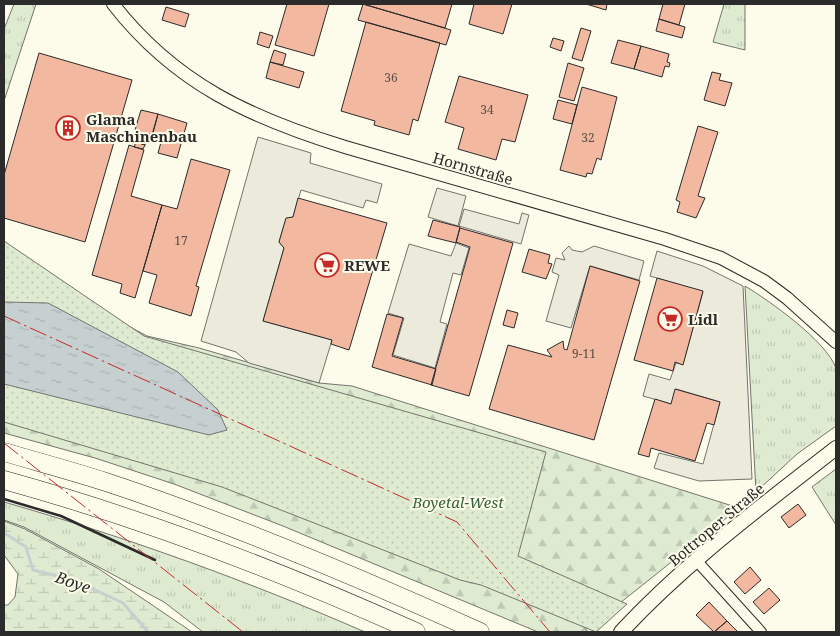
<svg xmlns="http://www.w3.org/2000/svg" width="840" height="636" viewBox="0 0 840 636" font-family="'Noto Serif',serif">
	<defs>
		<pattern id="grass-tufts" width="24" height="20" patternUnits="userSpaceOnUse" patternTransform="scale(1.25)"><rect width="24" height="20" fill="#deebd1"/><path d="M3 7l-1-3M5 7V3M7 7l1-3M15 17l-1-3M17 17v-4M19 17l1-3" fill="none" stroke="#bfcab4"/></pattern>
		<pattern id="forest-firs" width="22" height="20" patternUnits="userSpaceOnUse" patternTransform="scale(1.25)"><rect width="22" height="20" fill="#deebd1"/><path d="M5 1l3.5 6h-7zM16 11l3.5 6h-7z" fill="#bfcab4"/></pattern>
		<pattern id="wetland-marsh" width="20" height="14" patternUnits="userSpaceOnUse" patternTransform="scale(1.25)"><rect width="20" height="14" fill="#deebd1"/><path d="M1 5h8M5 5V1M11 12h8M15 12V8" fill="none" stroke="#bfcab4"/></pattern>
		<pattern id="park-dots" width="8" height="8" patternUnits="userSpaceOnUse" patternTransform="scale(1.25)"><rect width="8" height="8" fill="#deebd1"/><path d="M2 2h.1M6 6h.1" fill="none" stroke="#bfcab4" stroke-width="1.8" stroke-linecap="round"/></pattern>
		<pattern id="water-ripples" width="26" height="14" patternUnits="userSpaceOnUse" patternTransform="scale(1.25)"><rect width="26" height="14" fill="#c7d0d0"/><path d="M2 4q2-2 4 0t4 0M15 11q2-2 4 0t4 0" fill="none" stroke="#abb3b3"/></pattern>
	</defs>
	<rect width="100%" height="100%" fill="#fdfbea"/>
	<!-- grass -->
	<path fill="url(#grass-tufts)" stroke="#74746e" d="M 14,4 L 36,4 L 4,101 L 4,29 Z
		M 724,4 L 745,4 L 745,50 L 713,42 Z
		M 745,286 C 770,301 826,341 836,368 C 839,378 836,414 836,426 L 797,454 L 756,492 Z
		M 836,469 L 836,525 L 812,487 Z
		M 4,502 C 126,537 248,581 365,632 L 203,632 L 164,602 L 24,527 L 4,520 Z"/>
	<!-- forest -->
	<path fill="url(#forest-firs)" stroke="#74746e" d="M 76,298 L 147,336 L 199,348 L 319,383 L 352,386 L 739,508 L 620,603 L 4,384 Z
		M 4,418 L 124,448 L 578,619 L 588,632 L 538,632 L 283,526 L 174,484 L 95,458 L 4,433 Z"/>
	<!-- wetland -->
	<path fill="url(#wetland-marsh)" stroke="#74746e" d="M 4,521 L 25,529 L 99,569 L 192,632 L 4,632 L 4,605 L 8,605 L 15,597 L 18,574 L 4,555 Z"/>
	<!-- park -->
	<path fill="url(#park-dots)" stroke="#74746e" d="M 4,241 L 144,336 L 546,452 L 518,556 L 627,604 L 596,632 L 481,585 L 460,580 L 222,487 L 4,422 Z"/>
	<!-- parking -->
	<path fill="#eceadb" stroke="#74746e" d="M 258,137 L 311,153 L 310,163 L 382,184 L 377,203 L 366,200 L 363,208 L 301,190 L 293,217 L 286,219 L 279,242 L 284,248 L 263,321 L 332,340 L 319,383 L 249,363 L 236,352 L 201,341 Z
		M 437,188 L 466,196 L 458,226 L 428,217 Z
		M 464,209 L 519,224 L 522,213 L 529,215 L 521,244 L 459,226 Z
		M 456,243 L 469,248 L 461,275 L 453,273 L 440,322 L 447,324 L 435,368 L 393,355 L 404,318 L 388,313 L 409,244 L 451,256 Z
		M 569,246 L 572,250 L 582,252 L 594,246 L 644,261 L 639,280 L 590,266 L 571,328 L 546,321 L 559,275 L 552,272 L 556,258 L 565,260 L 562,253 Z
		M 657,251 L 703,266 L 743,286 L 752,479 L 699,481 L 654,468 L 659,453 L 703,464 L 720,402 L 676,389 L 671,404 L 643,396 L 649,374 L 670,380 L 676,363 L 683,364 L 703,292 L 650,276 Z"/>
	<!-- water -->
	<path fill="url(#water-ripples)" stroke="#74746e" d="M 4,302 L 48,303 L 178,372 L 218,410 L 227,430 L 209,435 L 4,384 Z"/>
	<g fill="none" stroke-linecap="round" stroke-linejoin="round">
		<!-- stream -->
		<path stroke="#c7d0d0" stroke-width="3" d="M 4,533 L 26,547 L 33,570 L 74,580 L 123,603 L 148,632"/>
	</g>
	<!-- building -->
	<path fill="#f2b8a0" stroke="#2b2b2b" d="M 287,4 L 329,4 L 314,56 L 275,45 Z
		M 363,4 L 452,4 L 445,28 Z
		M 363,4 L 451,30 L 446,45 L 358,20 Z
		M 474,4 L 512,4 L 503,34 L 469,24 Z
		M 586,4 L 607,4 L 606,10 Z
		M 663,4 L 685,4 L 679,25 L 659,19 Z
		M 166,7 L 189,14 L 185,27 L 162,20 Z
		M 659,19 L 685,27 L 682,38 L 656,31 Z
		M 366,22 L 440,43 L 418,121 L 413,119 L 409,135 L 374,125 L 375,121 L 341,111 Z
		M 581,28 L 591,31 L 582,61 L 572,58 Z
		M 260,32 L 273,36 L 269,48 L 257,44 Z
		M 553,38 L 564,41 L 561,51 L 550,47 Z
		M 618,40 L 641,46 L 634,69 L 611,63 Z
		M 641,46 L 669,54 L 667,62 L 670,63 L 669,67 L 665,66 L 662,77 L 634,69 Z
		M 274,50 L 286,54 L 283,65 L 270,62 Z
		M 39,53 L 132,80 L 85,242 L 4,218 L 4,175 Z
		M 270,62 L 304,72 L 299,88 L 266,78 Z
		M 568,63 L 584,68 L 574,101 L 559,97 Z
		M 712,72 L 721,74 L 719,80 L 732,83 L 725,106 L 704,100 Z
		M 459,76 L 528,95 L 515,142 L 502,139 L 496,160 L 458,149 L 464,128 L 445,122 Z
		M 582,87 L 617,97 L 601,160 L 597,158 L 592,174 L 587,173 L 586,177 L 560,170 Z
		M 558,100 L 577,105 L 572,124 L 553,119 Z
		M 141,110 L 158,114 L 152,135 L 146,133 L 144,139 L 137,137 L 139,131 L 135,130 Z
		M 158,114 L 187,123 L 177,158 L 158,153 L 163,135 L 153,133 Z
		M 698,126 L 718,132 L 698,196 L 705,198 L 696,218 L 677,212 L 680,202 L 676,200 Z
		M 137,137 L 146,140 L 145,145 L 136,142 Z
		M 136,142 L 145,145 L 143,149 L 134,147 Z
		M 129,145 L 144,150 L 131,196 L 162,205 L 135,298 L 120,293 L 122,284 L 92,275 Z
		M 191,159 L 230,170 L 196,286 L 199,287 L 191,316 L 149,303 L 157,275 L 143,271 L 162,205 L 177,209 Z
		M 298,198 L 387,223 L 349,350 L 331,344 L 332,340 L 263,321 L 284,248 L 279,242 L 286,218 L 293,217 Z
		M 433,220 L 460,227 L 456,243 L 428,236 Z
		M 460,228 L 513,243 L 469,396 L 431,385 L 470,247 L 456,242 Z
		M 529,249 L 550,255 L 548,263 L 552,264 L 546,279 L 522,272 Z
		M 590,266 L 640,281 L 594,440 L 489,409 L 508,345 L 552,357 L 547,350 L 563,341 L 564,349 L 567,350 Z
		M 657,278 L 703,291 L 683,365 L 675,362 L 673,371 L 634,360 Z
		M 507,310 L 518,313 L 514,328 L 503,325 Z
		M 387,314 L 403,318 L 392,356 L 436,369 L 432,385 L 372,367 Z
		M 675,389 L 720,402 L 714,425 L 707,423 L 695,461 L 651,448 L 649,457 L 638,454 L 655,399 L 671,404 Z
		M 798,504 L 806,515 L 789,528 L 781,517 Z
		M 750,567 L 761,580 L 745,594 L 734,582 Z
		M 769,588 L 780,600 L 764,614 L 753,602 Z
		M 709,602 L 727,621 L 714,632 L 696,615 Z
		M 727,621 L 738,632 L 714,632 Z"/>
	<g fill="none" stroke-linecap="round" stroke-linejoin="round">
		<!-- minor casing -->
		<g stroke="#2b2b2b" stroke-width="12">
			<path id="minor" d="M 696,560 L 761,632"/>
		</g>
		<!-- tertiary casing -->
		<g stroke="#2b2b2b" stroke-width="14">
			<path id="tertiary" d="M 113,4 C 175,84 251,118 345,147 L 665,239 L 721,258 L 764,281 L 787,298 L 836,342"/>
		</g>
		<!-- secondary casing -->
		<g stroke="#2b2b2b" stroke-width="16">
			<path id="secondary" d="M 621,632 C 686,562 762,506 836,448"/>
		</g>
		<!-- motorway casing -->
		<g stroke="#2b2b2b" stroke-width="19">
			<path id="motorway" d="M 4,452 C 38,462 72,471 106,482 C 233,524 358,577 480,632
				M 4,480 C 145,519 283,572 416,632"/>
		</g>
		<!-- minor -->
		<use href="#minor" stroke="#fdfbea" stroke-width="10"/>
		<!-- tertiary -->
		<use href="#tertiary" stroke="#fdfbea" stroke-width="12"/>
		<!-- secondary -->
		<use href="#secondary" stroke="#fdfbea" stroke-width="14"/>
		<!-- motorway -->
		<use href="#motorway" stroke="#fdfbea" stroke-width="18"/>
		<!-- wall -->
		<path stroke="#2b2b2b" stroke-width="2.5" d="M 4,499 L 61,516 L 155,560"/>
		<!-- power -->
		<path stroke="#c62828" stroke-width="1" stroke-dasharray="18 4 2.5 4" stroke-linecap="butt" d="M 4,316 L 457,522 L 550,632
			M 4,443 L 243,632"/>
	</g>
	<!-- icons -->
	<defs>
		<g id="building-ring" transform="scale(1.25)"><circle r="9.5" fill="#fdfbea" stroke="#c62828" stroke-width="1.5"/><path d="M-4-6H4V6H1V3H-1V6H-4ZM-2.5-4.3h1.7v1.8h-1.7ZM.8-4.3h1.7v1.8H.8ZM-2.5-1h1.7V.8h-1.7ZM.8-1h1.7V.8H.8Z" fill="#c62828"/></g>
		<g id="supermarket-ring" transform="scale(1.25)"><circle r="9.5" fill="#fdfbea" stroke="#c62828" stroke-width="1.5"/><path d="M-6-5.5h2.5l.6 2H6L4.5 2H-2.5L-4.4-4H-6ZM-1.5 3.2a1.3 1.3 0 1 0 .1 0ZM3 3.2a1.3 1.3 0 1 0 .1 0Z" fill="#c62828"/></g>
	</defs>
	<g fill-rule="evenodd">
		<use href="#building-ring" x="68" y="128"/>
		<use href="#supermarket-ring" x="327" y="265"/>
		<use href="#supermarket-ring" x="670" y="319"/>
	</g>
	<g text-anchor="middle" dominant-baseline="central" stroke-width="4" stroke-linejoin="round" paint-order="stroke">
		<!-- number labels -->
		<g font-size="12" fill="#5d4e48">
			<text x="391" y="77">36</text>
			<text x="487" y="109">34</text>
			<text x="588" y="137">32</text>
			<text x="181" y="240">17</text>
			<text x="584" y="353">9-11</text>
		</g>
		<!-- poi labels -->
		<g font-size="15" font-weight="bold" fill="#2b2b2b" stroke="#fdfbea" text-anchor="start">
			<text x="86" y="119">Glama<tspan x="86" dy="17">Maschinenbau</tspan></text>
			<text x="344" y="265">REWE</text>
			<text x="688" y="319">Lidl</text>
		</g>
		<!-- street labels -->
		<g font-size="15" fill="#2b2b2b" stroke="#fdfbea">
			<text transform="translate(473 168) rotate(16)">Hornstraße</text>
			<text transform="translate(716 524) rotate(-40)">Bottroper Straße</text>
		</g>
		<!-- park labels -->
		<g font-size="15" font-style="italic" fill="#34623c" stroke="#fdfbea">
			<text x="458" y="502">Boyetal-West</text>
		</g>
		<!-- water labels -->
		<g font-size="16" font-style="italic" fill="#2b2b2b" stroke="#fdfbea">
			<text transform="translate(73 582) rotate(19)">Boye</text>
		</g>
	</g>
	<!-- border -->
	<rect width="840" height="636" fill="none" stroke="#2b2b2b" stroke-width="10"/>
</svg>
